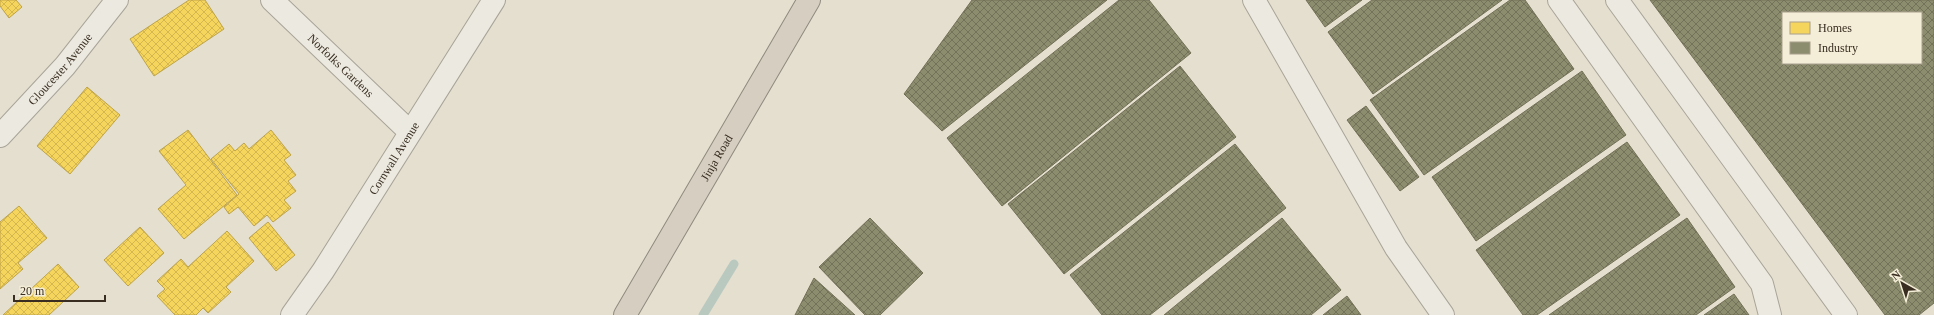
<svg xmlns="http://www.w3.org/2000/svg" width="1934" height="315" viewBox="0 0 1934 315" font-family="Georgia,serif">
	<defs>
		<pattern id="homes-cross-hatch" width="8" height="8" patternUnits="userSpaceOnUse"><rect width="8" height="8" fill="#f6d55c"/><path d="M0 0l8 8M0 8l8-8" fill="none" stroke="#d4b750"/></pattern>
		<pattern id="industry-cross-hatch" width="8" height="8" patternUnits="userSpaceOnUse"><rect width="8" height="8" fill="#8c8c6e"/><path d="M0 0l8 8M0 8l8-8" fill="none" stroke="#73735a"/></pattern>
	</defs>
	<rect width="100%" height="100%" fill="#e4dfcf"/>
	<!-- homes -->
	<path fill="url(#homes-cross-hatch)" stroke="#bda34a" d="M 0,0 L 16,0 L 22,7 L 9,18 L 0,6 Z
		M 189,0 L 205,0 L 224,29 L 154,76 L 130,39 Z
		M 87,87 L 120,115 L 70,174 L 37,146 Z
		M 188,130 L 237,195 L 184,239 L 158,209 L 186,185 L 159,151 Z
		M 271,130 L 291,155 L 284,160 L 296,175 L 288,181 L 296,191 L 284,200 L 291,208 L 273,222 L 267,215 L 254,226 L 238,207 L 229,214 L 224,207 L 239,194 L 211,159 L 229,144 L 235,151 L 244,143 L 249,149 Z
		M 19,206 L 47,238 L 18,263 L 23,269 L 0,289 L 0,222 Z
		M 268,222 L 295,255 L 276,271 L 249,238 Z
		M 140,227 L 164,253 L 128,286 L 104,260 Z
		M 227,231 L 254,261 L 226,287 L 231,292 L 208,313 L 203,308 L 196,315 L 175,315 L 157,296 L 165,289 L 157,281 L 181,259 L 188,267 Z
		M 58,264 L 79,287 L 49,315 L 3,315 Z"/>
	<!-- industry -->
	<path fill="url(#industry-cross-hatch)" stroke="#737057" fill-rule="evenodd" d="M 972,0 L 1107,0 L 942,131 L 904,94 Z
		M 1119,0 L 1149,0 L 1191,53 L 1002,206 L 947,138 Z
		M 1306,0 L 1362,0 L 1325,27 Z
		M 1372,0 L 1502,0 L 1373,94 L 1328,32 Z
		M 1510,0 L 1525,0 L 1574,69 L 1424,175 L 1370,100 Z
		M 1650,0 L 1934,0 L 1934,303 L 1919,315 L 1885,315 ZM 1783,13 L 1921,13 L 1921,63 L 1783,63 Z
		M 1180,66 L 1236,137 L 1064,274 L 1008,204 Z
		M 1582,71 L 1626,135 L 1476,241 L 1432,177 Z
		M 1366,106 L 1419,177 L 1400,191 L 1347,120 Z
		M 1627,142 L 1680,215 L 1537,315 L 1523,315 L 1476,250 Z
		M 1235,144 L 1286,208 L 1150,315 L 1102,315 L 1070,275 Z
		M 870,218 L 923,273 L 880,315 L 865,315 L 819,267 Z
		M 1282,218 L 1341,290 L 1311,315 L 1164,315 Z
		M 1687,218 L 1735,287 L 1696,315 L 1549,315 Z
		M 814,278 L 855,315 L 795,315 Z
		M 1734,294 L 1749,315 L 1704,315 Z
		M 1347,296 L 1361,315 L 1323,315 Z"/>
	<g fill="none" stroke-linecap="round" stroke-linejoin="round">
		<!-- stream -->
		<path stroke="#bac9c0" stroke-width="9" d="M 703,315 L 734,264"/>
		<!-- minor casing -->
		<g stroke="#a9a498" stroke-width="24">
			<g id="minor">
				<path id="s1" d="M 272,0 L 410,132"/>
				<path d="M 1254,0 L 1396,248 L 1443,315"/>
				<path d="M 1559,0 L 1762,284 L 1770,315"/>
				<path d="M 1617,0 L 1846,315"/>
				<path id="s2" d="M 0,136 L 65,66 L 117,0"/>
				<path id="s3" d="M 292,315 L 323,271 L 494,0"/>
			</g>
		</g>
		<!-- highway casing -->
		<g stroke="#8f8a7f" stroke-width="24">
			<g id="highway">
				<path id="s4" d="M 625,315 L 809,0"/>
			</g>
		</g>
		<!-- minor -->
		<use href="#minor" stroke="#ece9e0" stroke-width="22"/>
		<!-- highway -->
		<use href="#highway" stroke="#d6cfc1" stroke-width="22"/>
	</g>
	<g text-anchor="middle" dominant-baseline="central" stroke-width="4" stroke-linejoin="round" paint-order="stroke">
		<!-- street labels -->
		<g font-size="12" fill="#382d20" stroke="#f4edd7">
			<text stroke="none"><textPath href="#s1" startOffset="95">Norfolks Gardens</textPath></text>
			<text stroke="none"><textPath href="#s2" startOffset="90">Gloucester Avenue</textPath></text>
			<text stroke="none"><textPath href="#s4" startOffset="182">Jinja Road</textPath></text>
			<text stroke="none"><textPath href="#s3" startOffset="187">Cornwall Avenue</textPath></text>
		</g>
	</g>
	<!-- legend -->
	<rect x="1782" y="12" width="140" height="52" fill="#f4edd7" stroke="#a9a08e"/>
	<rect x="1790" y="22" width="20" height="12" fill="#f6d55c" stroke="#a9a08e"/>
	<text x="1818" y="32" font-size="12" fill="#382d20">Homes</text>
	<rect x="1790" y="42" width="20" height="12" fill="#8c8c6e" stroke="#a9a08e"/>
	<text x="1818" y="52" font-size="12" fill="#382d20">Industry</text>
	<!-- north arrow -->
	<g transform="translate(1902 283) rotate(321)" stroke="#f4edd7" stroke-width="3" paint-order="stroke">
	<path d="M0-3L7 15L0 10L-7 15Z" fill="#382d20"/>
	<text y="-6" font-size="11" font-weight="bold" text-anchor="middle" fill="#382d20">N</text>
	</g>
	<!-- scale -->
	<path d="M14 295v6h91v-6" fill="none" stroke="#382d20" stroke-width="2"/>
	<text x="20" y="295" font-size="12" fill="#382d20" stroke="#f4edd7" stroke-width="3" paint-order="stroke">20 m</text>
</svg>
